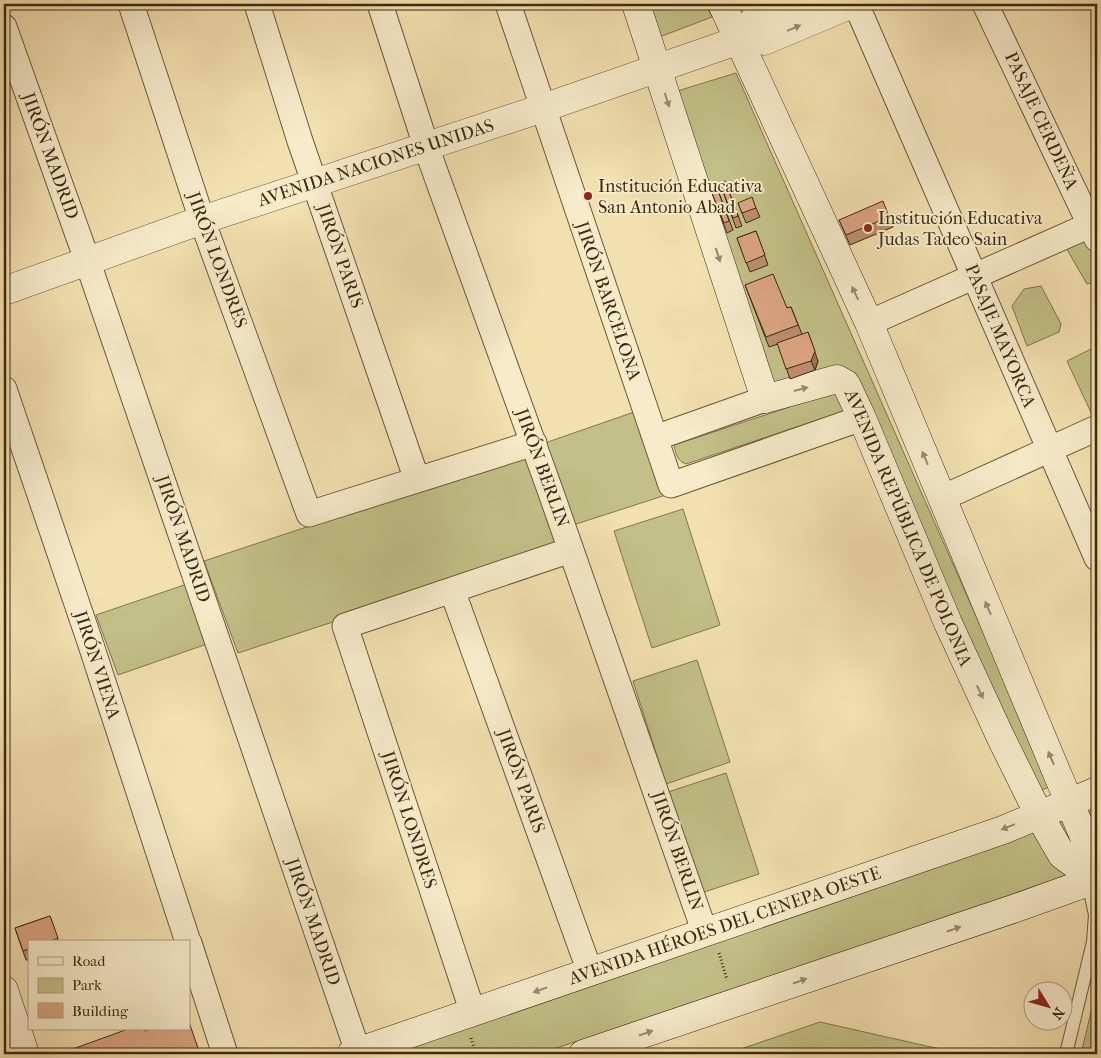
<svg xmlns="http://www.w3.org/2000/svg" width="1101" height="1058" viewBox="0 0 1101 1058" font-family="'IM FELL French Canon',serif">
	<rect width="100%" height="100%" fill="#f3e0af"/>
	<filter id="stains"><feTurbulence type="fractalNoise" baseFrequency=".004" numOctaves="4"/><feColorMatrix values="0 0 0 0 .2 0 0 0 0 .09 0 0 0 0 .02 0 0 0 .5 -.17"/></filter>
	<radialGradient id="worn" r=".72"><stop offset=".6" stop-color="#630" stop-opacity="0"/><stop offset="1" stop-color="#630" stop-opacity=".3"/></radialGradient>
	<!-- green -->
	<path fill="#c2c086" stroke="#80754c" d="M 646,4 L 706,4 L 712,17 L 657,38 Z
		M 736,73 L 1051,786 L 1035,793 L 844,371 L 782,388 L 769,382 L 674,92 Z
		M 1092,239 L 1097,256 L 1097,281 L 1087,284 L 1065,246 Z
		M 1041,286 L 1061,324 L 1059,332 L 1027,346 L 1012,306 L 1024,289 Z
		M 1097,346 L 1097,418 L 1094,419 L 1067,361 Z
		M 835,392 L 847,410 L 686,464 C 677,461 676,454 674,445 Z
		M 637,411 L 666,495 L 570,526 L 542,444 Z
		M 527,454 L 559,548 L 238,653 L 204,561 Z
		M 683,509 L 720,625 L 652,648 L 614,531 Z
		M 190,583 L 210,643 L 118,675 L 96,615 Z
		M 697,660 L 730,762 L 666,784 L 633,681 Z
		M 726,773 L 759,874 L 698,894 L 665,793 Z
		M 1097,804 L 1097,854 L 1087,814 Z
		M 1061,821 L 1068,826 L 1078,872 L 539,1054 L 370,1054 Z
		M 1097,987 L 1097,1054 L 1081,1054 Z
		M 820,1022 L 962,1054 L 726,1054 Z"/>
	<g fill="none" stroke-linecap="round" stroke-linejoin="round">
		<!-- service casing -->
		<g stroke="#6a5838" stroke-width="14">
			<path id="service" d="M 1066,1054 L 1093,942 L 1095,915 L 1088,882"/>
		</g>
		<!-- minor casing -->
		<g stroke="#6a5838" stroke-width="27">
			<path id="minor" d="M 131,4 L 202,220 L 309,514 L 534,443
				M 257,4 L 300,141 L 417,480
				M 380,4 L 429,155 L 550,490 L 705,933
				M 508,4 L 671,485 L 862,418
				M 856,4 L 1097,558
				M 985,4 L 1097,239
				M 4,27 L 87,260 L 358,1052
				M 869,323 L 1090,225
				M 4,389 L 90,642 L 188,942
				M 655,438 L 765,399
				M 942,498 L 1097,428
				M 452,590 L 590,972
				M 189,943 L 225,1054
				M 473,1013 L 345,626 L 571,550"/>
		</g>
		<!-- tertiary casing -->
		<g stroke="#6a5838" stroke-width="29">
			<path id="tertiary" d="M 748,37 L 754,20 L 791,4
				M 4,291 L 202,220 L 543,108 L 748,37 L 764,41 L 852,4"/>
		</g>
		<!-- secondary casing -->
		<g stroke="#3d2a11" stroke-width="29">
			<path id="secondary" d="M 636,4 L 765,399 L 837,379 L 846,384 L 862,418 L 948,623 L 1001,738 L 1039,815 L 1062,855 L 1084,871
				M 722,4 L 869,323 L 1059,778 L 1085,839 L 1084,871 L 1088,882
				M 4,990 L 25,1054
				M 351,1054 L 1003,830 L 1097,791
				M 583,1054 L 1016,908 L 1097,879"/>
		</g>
		<!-- path -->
		<path stroke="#3d2a11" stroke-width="3" stroke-dasharray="1 2.5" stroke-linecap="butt" d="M 719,953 L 727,980
			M 471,1038 L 476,1054"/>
		<!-- service -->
		<use href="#service" stroke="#f7ebcb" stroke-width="12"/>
		<!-- minor -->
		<use href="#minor" stroke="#f7ebcb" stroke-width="25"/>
		<!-- tertiary -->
		<use href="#tertiary" stroke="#f7ebcb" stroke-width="28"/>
		<!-- secondary -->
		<use href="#secondary" stroke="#f7ebcb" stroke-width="28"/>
	</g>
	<!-- wall -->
	<path fill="#bc8d6f" stroke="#3d2a11" d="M 725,181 L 742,226 L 736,228 L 720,183 Z
		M 716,185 L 733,230 L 727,233 L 710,188 Z
		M 738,203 L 756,208 L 760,217 L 746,223 Z
		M 889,217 L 893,227 L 850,245 L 839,220 Z
		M 756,231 L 768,265 L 750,272 L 737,238 Z
		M 745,285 L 787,308 L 791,307 L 802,334 L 818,361 L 815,370 L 790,379 L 778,344 L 769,347 Z
		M 50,916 L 59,942 L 29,942 L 29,960 L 26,960 L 15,928 Z"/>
	<!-- shaded-wall -->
	<path fill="#99735a" stroke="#3d2a11" d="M 808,332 L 818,361 L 815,370 L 811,361 Z"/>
	<!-- building -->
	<path fill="#dba481" stroke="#3d2a11" d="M 725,181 L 738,216 L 733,218 L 720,183 Z
		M 716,185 L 729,221 L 724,223 L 710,188 Z
		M 752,197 L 756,208 L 742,213 L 738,203 Z
		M 883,201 L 889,217 L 846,235 L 839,220 Z
		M 756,231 L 765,255 L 746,263 L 737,238 Z
		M 773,274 L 787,308 L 791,307 L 798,325 L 766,337 L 745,285 Z
		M 808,332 L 815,351 L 811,361 L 786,369 L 777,343 Z
		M 50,916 L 58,938 L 48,942 L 29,942 L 29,949 L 23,951 L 15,928 Z
		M 189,1022 L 200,1054 L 59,1054 L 128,1029 L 144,1029 L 145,1031 L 149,1029 L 189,1029 Z"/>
	<!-- one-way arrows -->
	<defs><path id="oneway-solid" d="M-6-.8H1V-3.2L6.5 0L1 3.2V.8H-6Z" transform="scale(1.25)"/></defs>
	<g fill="#9a8a6e">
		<use href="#oneway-solid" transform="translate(794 28) rotate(-23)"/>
		<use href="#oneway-solid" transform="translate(667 100) rotate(72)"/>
		<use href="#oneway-solid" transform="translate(718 255) rotate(72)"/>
		<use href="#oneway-solid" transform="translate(855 293) rotate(-115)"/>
		<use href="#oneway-solid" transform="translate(801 389) rotate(-15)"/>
		<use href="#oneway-solid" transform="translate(925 458) rotate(-113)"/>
		<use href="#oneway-solid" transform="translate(988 608) rotate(-113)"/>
		<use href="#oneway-solid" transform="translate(980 692) rotate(65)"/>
		<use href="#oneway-solid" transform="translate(1051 758) rotate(-113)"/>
		<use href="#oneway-solid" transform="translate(1008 827) rotate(158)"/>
		<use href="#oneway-solid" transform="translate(954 929) rotate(-19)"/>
		<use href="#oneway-solid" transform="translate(800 981) rotate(-19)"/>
		<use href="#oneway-solid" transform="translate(540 990) rotate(161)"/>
		<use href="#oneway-solid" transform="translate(646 1033) rotate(-19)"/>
	</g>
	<!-- markers -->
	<g fill="#8f2418" stroke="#f7ebcb" stroke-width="2">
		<circle cx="588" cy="196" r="5"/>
		<circle cx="868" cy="228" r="5"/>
	</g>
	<g text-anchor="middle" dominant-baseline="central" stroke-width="4" stroke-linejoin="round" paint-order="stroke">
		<!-- street labels -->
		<g font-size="18" fill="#3d2a11" stroke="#f7ebcb">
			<text transform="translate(1041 121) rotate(65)">PASAJE CERDEÑA</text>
			<text transform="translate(50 156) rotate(70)">JIRÓN MADRID</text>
			<text transform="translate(376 163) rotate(-18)">AVENIDA NACIONES UNIDAS</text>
			<text transform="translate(340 256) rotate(71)">JIRÓN PARIS</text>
			<text transform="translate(217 260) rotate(70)">JIRÓN LONDRES</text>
			<text transform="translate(608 301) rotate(71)">JIRÓN BARCELONA</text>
			<text transform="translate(1000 336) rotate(67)">PASAJE MAYORCA</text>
			<text transform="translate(542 468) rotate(70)">JIRÓN BERLIN</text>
			<text transform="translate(908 528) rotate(67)">AVENIDA REPÚBLICA DE POLONIA</text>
			<text transform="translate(183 539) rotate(71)">JIRÓN MADRID</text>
			<text transform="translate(97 665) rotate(72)">JIRÓN VIENA</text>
			<text transform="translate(521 781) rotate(70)">JIRÓN PARIS</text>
			<text transform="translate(409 820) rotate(72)">JIRÓN LONDRES</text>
			<text transform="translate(677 851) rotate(71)">JIRÓN BERLIN</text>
			<text transform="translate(313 922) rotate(71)">JIRÓN MADRID</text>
			<text transform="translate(725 926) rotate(-19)">AVENIDA HÉROES DEL CENEPA OESTE</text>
		</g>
		<!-- poi labels -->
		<g font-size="18" fill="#3d2a11" stroke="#f7ebcb" text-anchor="start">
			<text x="598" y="186">Institución Educativa<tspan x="598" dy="21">San Antonio Abad</tspan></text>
			<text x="878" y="218">Institución Educativa<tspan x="878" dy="21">Judas Tadeo Sain</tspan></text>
		</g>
	</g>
	<!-- margin -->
	<rect width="1101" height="1058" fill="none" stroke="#f3e0af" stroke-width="20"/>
	<rect x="5" y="5" width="1091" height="1048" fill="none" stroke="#3d2a11" stroke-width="2.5"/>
	<rect x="10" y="10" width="1081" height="1038" fill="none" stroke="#3d2a11"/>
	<!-- legend -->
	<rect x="28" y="940" width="162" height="90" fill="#f7ebcb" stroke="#ad9e81"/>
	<rect x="38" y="957" width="25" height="8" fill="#f7ebcb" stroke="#ad9e81"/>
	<text x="72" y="966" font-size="15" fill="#3d2a11">Road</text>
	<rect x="38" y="978" width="25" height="15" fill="#c2c086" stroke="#ad9e81"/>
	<text x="72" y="990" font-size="15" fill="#3d2a11">Park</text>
	<rect x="38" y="1003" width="25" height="15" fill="#dba481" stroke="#ad9e81"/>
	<text x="72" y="1016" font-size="15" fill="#3d2a11">Building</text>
	<!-- north arrow -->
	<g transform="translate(1048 1006) rotate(127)"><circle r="24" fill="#f7ebcb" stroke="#ad9e81"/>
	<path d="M0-4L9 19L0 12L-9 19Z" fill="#8f2418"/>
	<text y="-8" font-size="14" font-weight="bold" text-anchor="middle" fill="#3d2a11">N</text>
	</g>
	<rect width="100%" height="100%" filter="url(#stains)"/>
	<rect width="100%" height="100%" fill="url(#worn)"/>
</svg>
